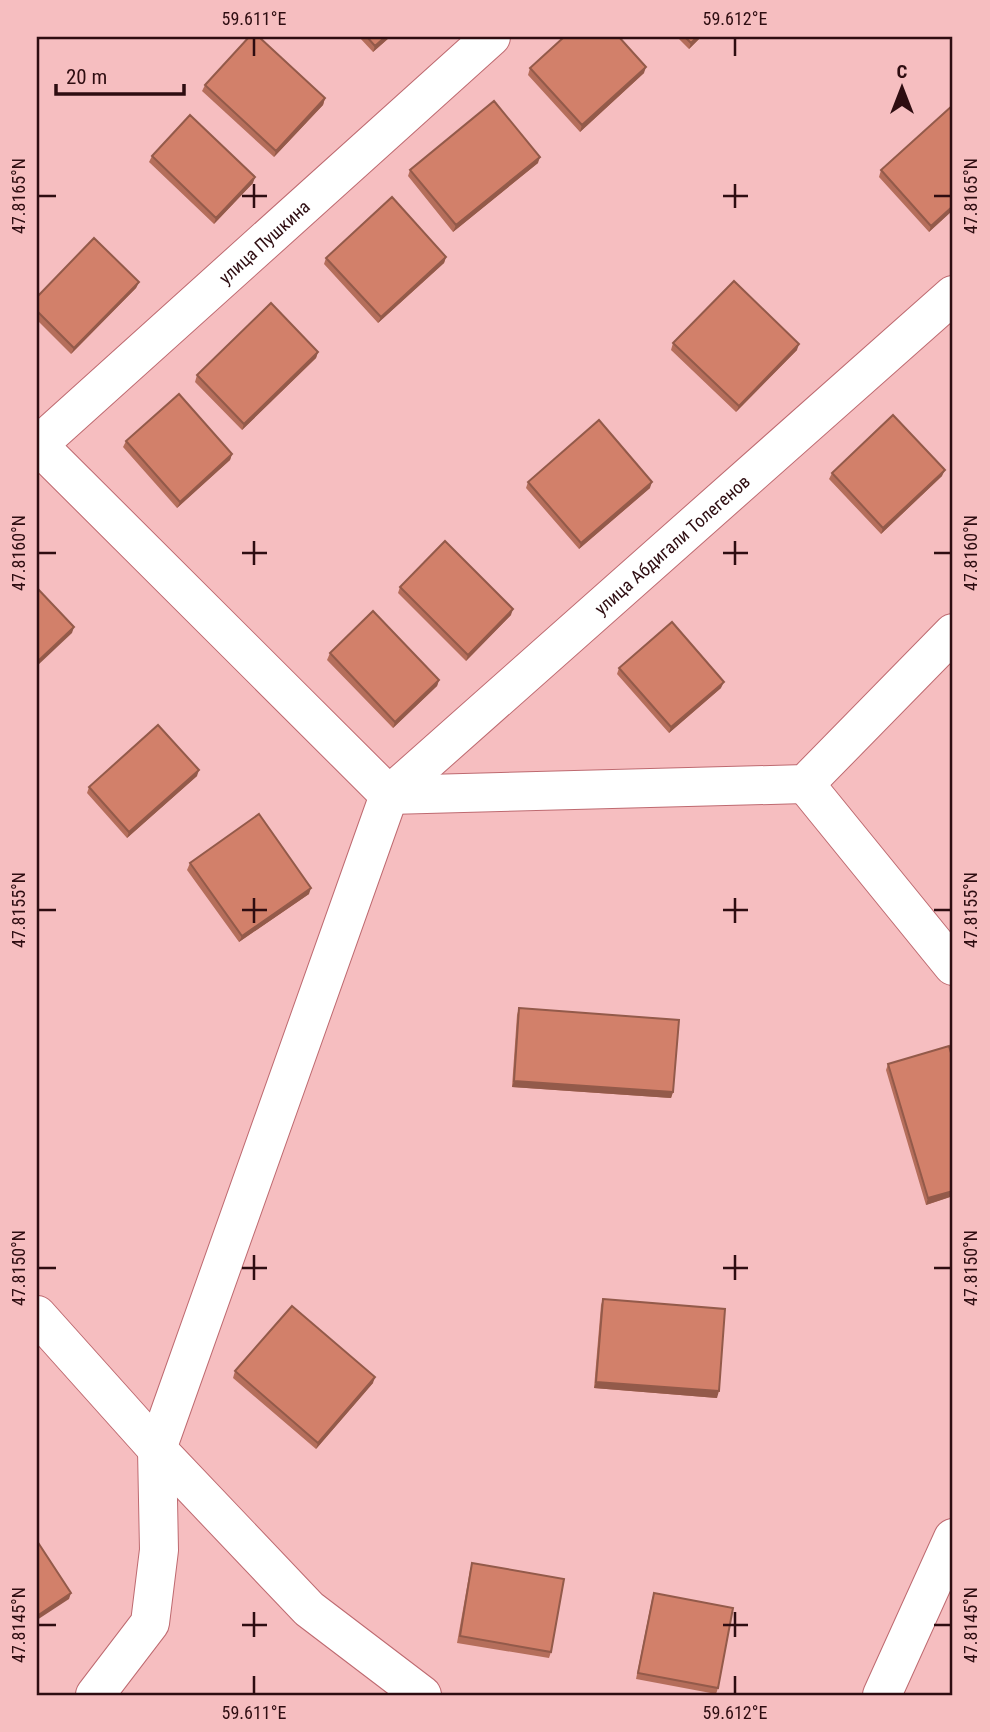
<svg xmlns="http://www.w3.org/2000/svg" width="990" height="1732" viewBox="0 0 990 1732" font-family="'Roboto Condensed',sans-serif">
	<rect width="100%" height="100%" fill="#f6bec0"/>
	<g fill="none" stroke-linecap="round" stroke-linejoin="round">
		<!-- minor casing -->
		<g stroke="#be6a70" stroke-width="40">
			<g id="minor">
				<path d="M 37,444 L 389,795 L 805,784 L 953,633"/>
				<path id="s1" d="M 38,445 L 491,37"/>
				<path d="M 805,784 L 953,966"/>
				<path d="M 37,1315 L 157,1449 L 309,1609 L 422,1695"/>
				<path id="s2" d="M 95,1695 L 150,1623 L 159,1550 L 157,1449 L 389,795 L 953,295"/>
				<path d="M 882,1695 L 953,1538"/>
			</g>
		</g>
		<!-- minor -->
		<use href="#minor" stroke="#fff" stroke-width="38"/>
	</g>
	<!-- wall -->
	<path fill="#b56e5b" d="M 359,37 L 390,37 L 373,52 Z
		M 677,37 L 701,37 L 689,49 Z
		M 530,68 L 644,73 L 580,132 L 528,75 Z
		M 205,85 L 325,98 L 323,105 L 274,157 L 202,91 Z
		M 152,156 L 253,183 L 214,224 L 149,162 Z
		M 538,163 L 453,232 L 408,176 L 410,170 Z
		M 881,170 L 953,210 L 929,232 L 879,177 Z
		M 446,257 L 444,263 L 378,323 L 324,264 L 326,258 Z
		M 139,282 L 136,288 L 71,354 L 37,320 L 37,297 Z
		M 673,343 L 797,350 L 736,412 L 671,350 Z
		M 318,352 L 316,358 L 242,430 L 195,382 L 197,375 Z
		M 126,441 L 232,454 L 230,460 L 177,508 L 123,447 Z
		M 832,473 L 942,476 L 881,534 L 829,479 Z
		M 528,482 L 650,488 L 579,549 L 526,488 Z
		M 400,587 L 511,615 L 466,661 L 398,593 Z
		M 330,653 L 439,680 L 437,686 L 393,728 L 327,660 Z
		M 619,668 L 721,688 L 669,733 L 617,674 Z
		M 197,776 L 127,838 L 87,793 L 89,787 Z
		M 190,863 L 309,894 L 239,942 L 187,870 Z
		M 519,1008 L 673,1092 L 671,1098 L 512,1087 L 517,1015 Z
		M 888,1064 L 953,1196 L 926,1205 L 886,1070 Z
		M 603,1299 L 717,1398 L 594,1388 L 601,1305 Z
		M 235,1371 L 373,1383 L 316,1449 L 233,1378 Z
		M 472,1563 L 551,1652 L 549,1658 L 457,1643 L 470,1570 Z
		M 654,1593 L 718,1688 L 716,1694 L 636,1679 L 652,1599 Z"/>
	<!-- shaded-wall -->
	<path fill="#935a4a" d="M 385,37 L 390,37 L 373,52 L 375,46 Z
		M 697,37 L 701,37 L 689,49 L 691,43 Z
		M 646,67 L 644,73 L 580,132 L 582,125 Z
		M 325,98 L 323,105 L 274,157 L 276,151 Z
		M 540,157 L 538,163 L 453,232 L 456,225 Z
		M 255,177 L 253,183 L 214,224 L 216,218 Z
		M 953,206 L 953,210 L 929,232 L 931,226 Z
		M 446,257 L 444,263 L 378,323 L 381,317 Z
		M 139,282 L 136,288 L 71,354 L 74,348 Z
		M 799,344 L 797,350 L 736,412 L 739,406 Z
		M 318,352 L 316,358 L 242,430 L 244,424 Z
		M 232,454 L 230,460 L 177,508 L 180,502 Z
		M 945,470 L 942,476 L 881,534 L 883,528 Z
		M 652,482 L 650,488 L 579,549 L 581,543 Z
		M 513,609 L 511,615 L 466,661 L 468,655 Z
		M 74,627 L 72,633 L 37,666 L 37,662 Z
		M 439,680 L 437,686 L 393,728 L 395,722 Z
		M 724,682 L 721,688 L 669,733 L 671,727 Z
		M 199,770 L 197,776 L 127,838 L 129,832 Z
		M 311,888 L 309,894 L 239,942 L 242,936 Z
		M 514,1081 L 673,1092 L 671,1098 L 512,1087 Z
		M 953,1191 L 953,1196 L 926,1205 L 928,1198 Z
		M 375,1377 L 373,1383 L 316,1449 L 318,1443 Z
		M 596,1382 L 719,1391 L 717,1398 L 594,1388 Z
		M 71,1593 L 69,1599 L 37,1620 L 37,1616 Z"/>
	<!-- building -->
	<path fill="#d2806a" stroke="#935a4a" stroke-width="2" d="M 249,37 L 259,37 L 325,98 L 276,151 L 205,85 Z
		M 367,37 L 385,37 L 375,46 Z
		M 564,37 L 619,37 L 646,67 L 582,125 L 530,68 Z
		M 685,37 L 697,37 L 691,43 Z
		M 494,101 L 540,157 L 456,225 L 410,170 Z
		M 953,105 L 953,206 L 931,226 L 881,170 Z
		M 190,115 L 255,177 L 216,218 L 152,156 Z
		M 392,197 L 446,257 L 381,317 L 326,258 Z
		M 94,238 L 139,282 L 74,348 L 37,311 L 37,297 Z
		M 734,281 L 799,344 L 739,406 L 673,343 Z
		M 271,303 L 318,352 L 244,424 L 197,375 Z
		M 179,394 L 232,454 L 180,502 L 126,441 Z
		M 893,415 L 945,470 L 883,528 L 832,473 Z
		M 599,420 L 652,482 L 581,543 L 528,482 Z
		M 445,541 L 513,609 L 468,655 L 400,587 Z
		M 37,588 L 74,627 L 37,662 Z
		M 373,611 L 439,680 L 395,722 L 330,653 Z
		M 672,622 L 724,682 L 671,727 L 619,668 Z
		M 158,725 L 199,770 L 129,832 L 89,787 Z
		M 259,814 L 311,888 L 242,936 L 190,863 Z
		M 519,1008 L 679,1020 L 673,1092 L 514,1081 Z
		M 949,1046 L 953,1060 L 953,1191 L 928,1198 L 888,1064 Z
		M 603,1299 L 725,1309 L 719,1391 L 596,1382 Z
		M 292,1306 L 375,1377 L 318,1443 L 235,1371 Z
		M 37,1541 L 71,1593 L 37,1616 Z
		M 472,1563 L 564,1579 L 551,1652 L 460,1636 Z
		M 654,1593 L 733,1608 L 718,1688 L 638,1673 Z"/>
	<!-- ticks -->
	<path fill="none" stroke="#2e0d11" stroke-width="2.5" d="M 254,38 L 254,56M 735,38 L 735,56M 254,184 L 254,208M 735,184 L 735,208M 38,196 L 56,196M 242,196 L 267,196M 723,196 L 748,196M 934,196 L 951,196M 254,541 L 254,565M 735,541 L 735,565M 38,553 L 56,553M 242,553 L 267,553M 723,553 L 748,553M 934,553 L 951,553M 254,898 L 254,923M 735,898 L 735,923M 38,910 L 56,910M 242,910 L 267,910M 723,910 L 748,910M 934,910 L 951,910M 254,1255 L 254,1280M 735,1255 L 735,1280M 38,1268 L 56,1268M 242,1268 L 267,1268M 723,1268 L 748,1268M 934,1268 L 951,1268M 254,1612 L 254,1637M 735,1612 L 735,1637M 38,1625 L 56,1625M 242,1625 L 267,1625M 723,1625 L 748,1625M 934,1625 L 951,1625M 254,1676 L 254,1694M 735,1676 L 735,1694"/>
	<g text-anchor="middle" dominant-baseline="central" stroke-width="7" stroke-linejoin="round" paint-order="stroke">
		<!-- street labels -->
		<g font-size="18" fill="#2e0d11" stroke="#f6bec0">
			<text stroke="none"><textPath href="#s1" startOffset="304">улица Пушкина</textPath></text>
			<text stroke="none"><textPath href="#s2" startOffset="1337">улица Абдигали Толегенов</textPath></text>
		</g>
	</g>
	<!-- border -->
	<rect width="990" height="1732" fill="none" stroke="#f6bec0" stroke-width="77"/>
	<!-- north arrow -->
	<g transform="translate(902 88)" stroke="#f6bec0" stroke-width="5" paint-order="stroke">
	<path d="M0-5L12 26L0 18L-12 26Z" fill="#2e0d11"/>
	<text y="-10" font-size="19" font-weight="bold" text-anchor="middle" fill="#2e0d11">С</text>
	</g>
	<!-- scale -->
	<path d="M56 84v10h128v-10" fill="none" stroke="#2e0d11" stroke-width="3.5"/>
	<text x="66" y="84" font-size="21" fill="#2e0d11" stroke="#f6bec0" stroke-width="5" paint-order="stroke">20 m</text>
	<rect x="38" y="38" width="913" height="1656" fill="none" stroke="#2e0d11" stroke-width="2.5"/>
	<g font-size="18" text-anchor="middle" fill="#2e0d11">
		<text x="254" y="25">59.611°E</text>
		<text x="735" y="25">59.612°E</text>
		<text transform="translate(19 196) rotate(-90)" y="6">47.8165°N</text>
		<text transform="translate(971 196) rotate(-90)" y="6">47.8165°N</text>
		<text transform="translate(19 553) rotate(-90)" y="6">47.8160°N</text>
		<text transform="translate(971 553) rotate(-90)" y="6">47.8160°N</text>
		<text transform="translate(19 910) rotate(-90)" y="6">47.8155°N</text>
		<text transform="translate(971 910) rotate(-90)" y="6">47.8155°N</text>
		<text transform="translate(19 1268) rotate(-90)" y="6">47.8150°N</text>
		<text transform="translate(971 1268) rotate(-90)" y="6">47.8150°N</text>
		<text transform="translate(19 1625) rotate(-90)" y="6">47.8145°N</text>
		<text transform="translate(971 1625) rotate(-90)" y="6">47.8145°N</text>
		<text x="254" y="1719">59.611°E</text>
		<text x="735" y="1719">59.612°E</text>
	</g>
</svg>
